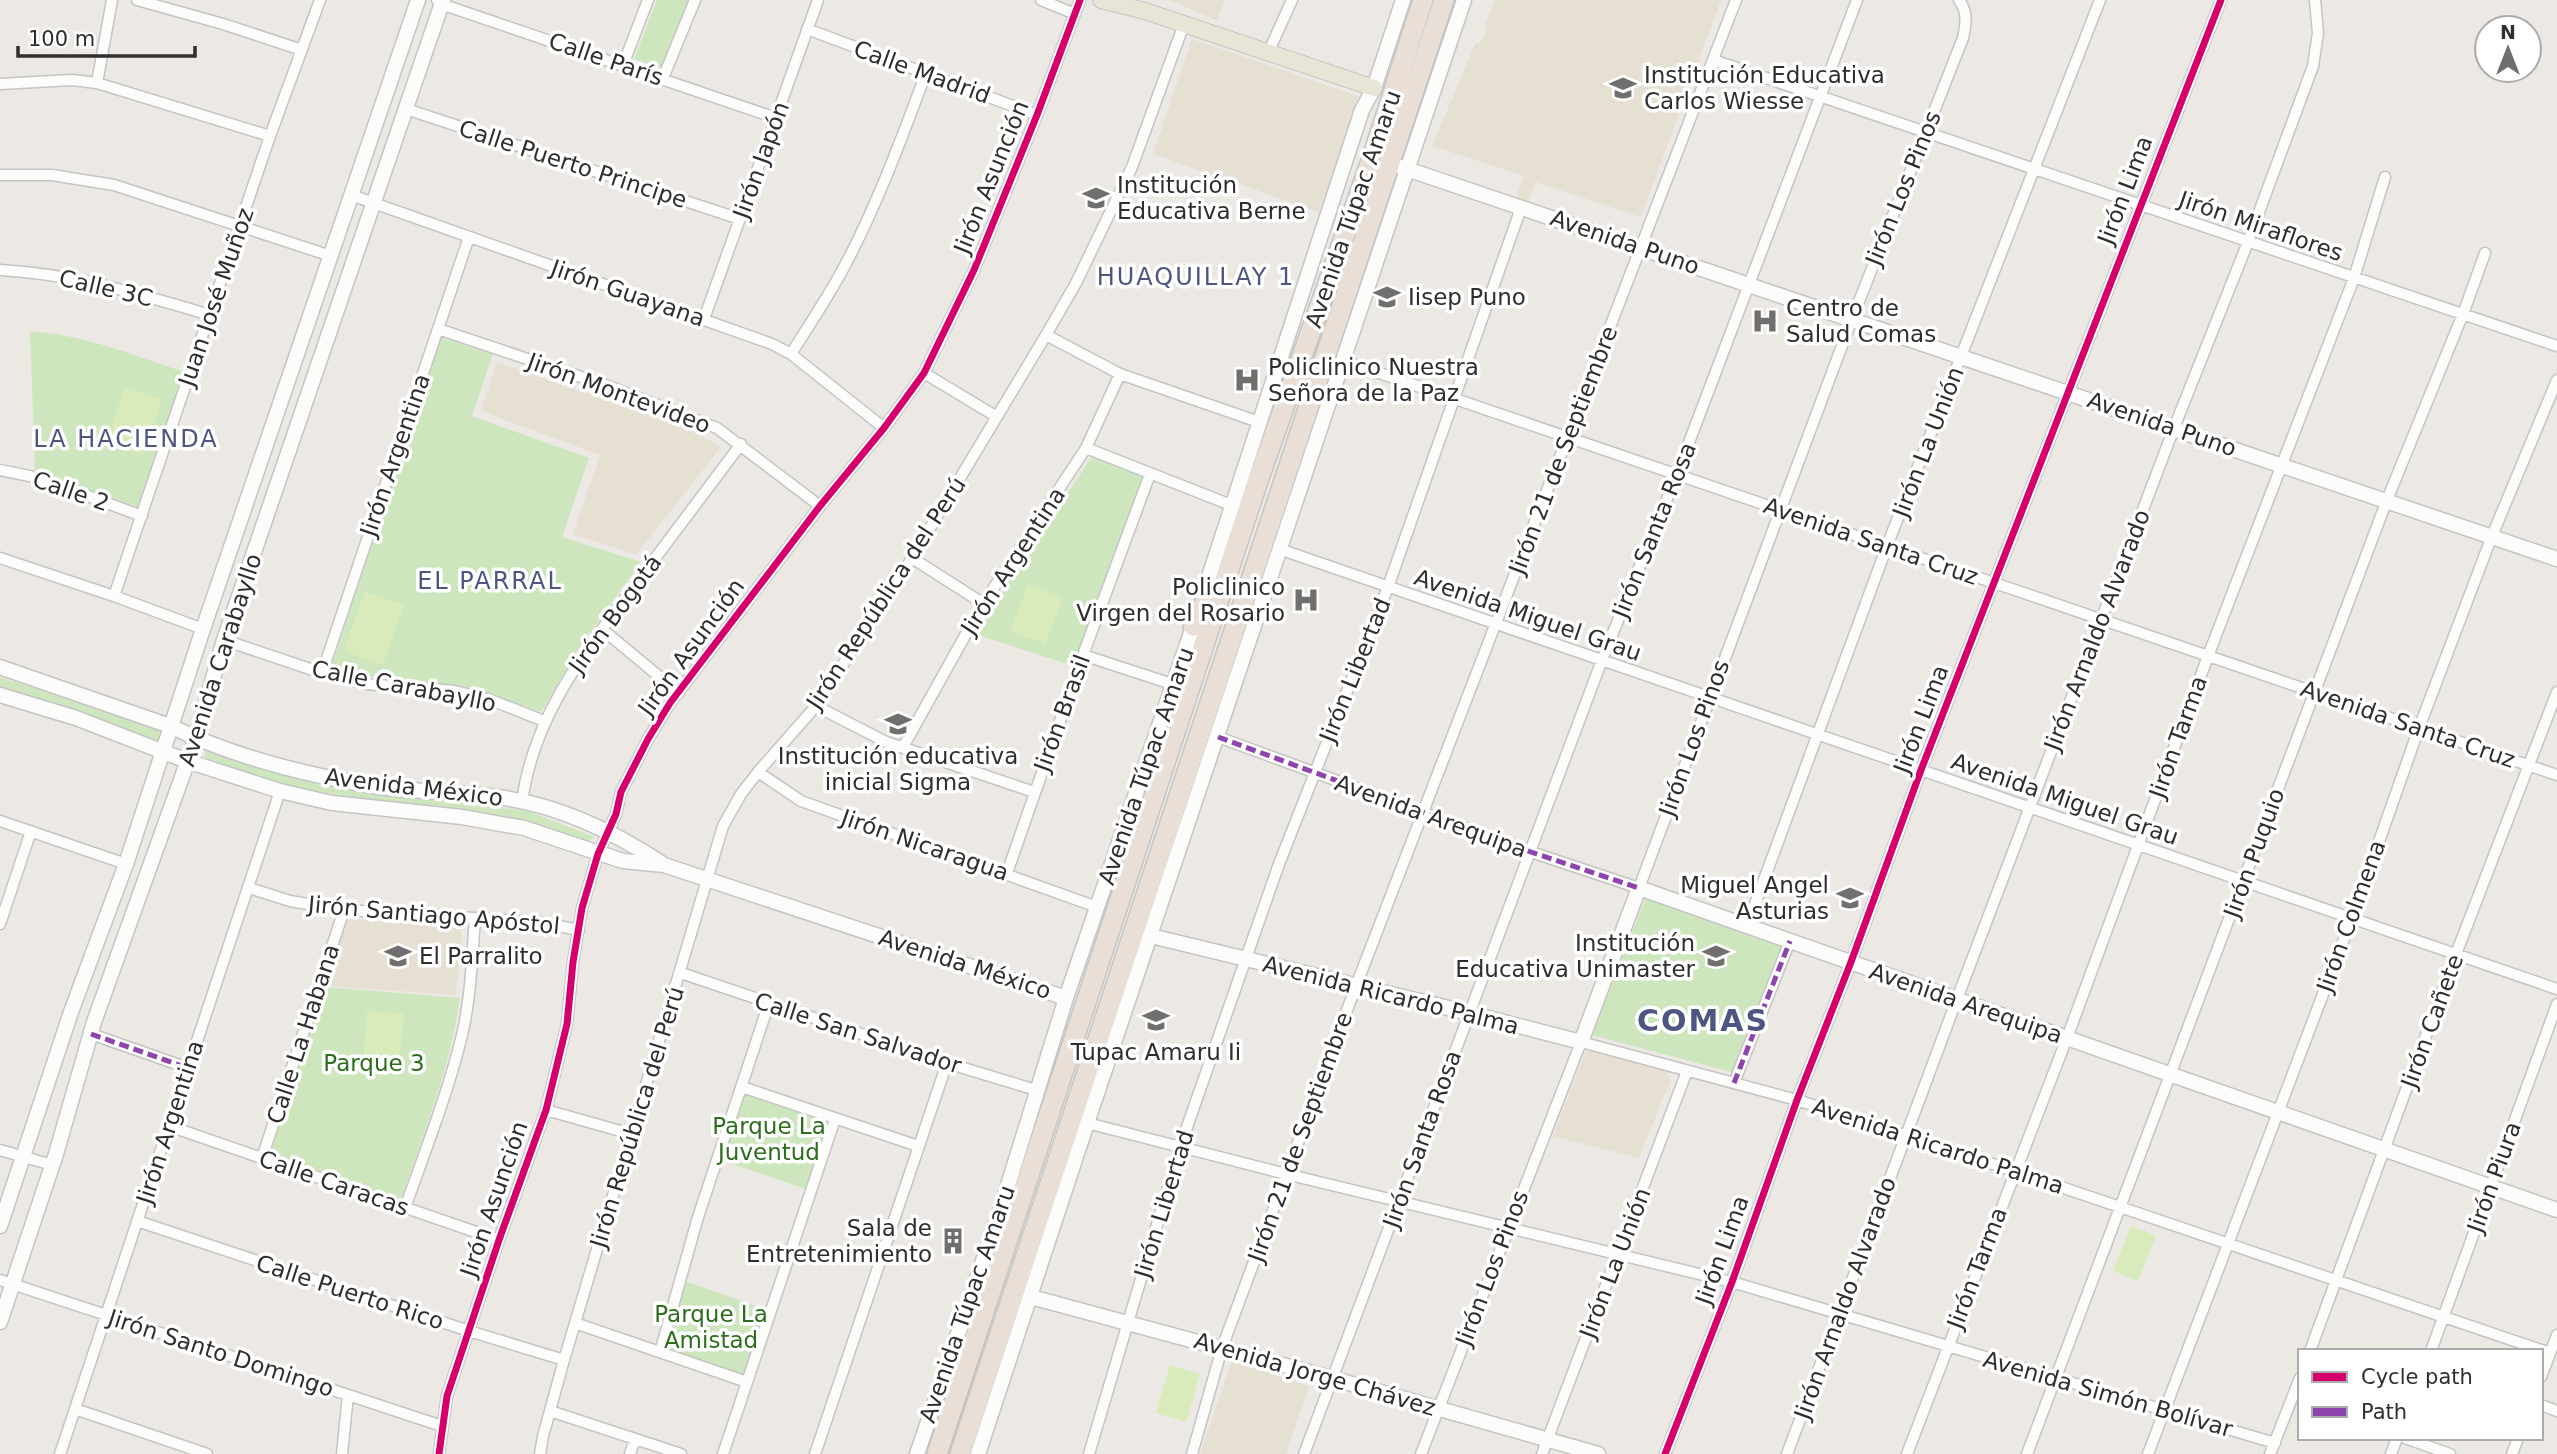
<svg xmlns="http://www.w3.org/2000/svg" width="2557" height="1454" viewBox="0 0 2557 1454" font-family="'DejaVu Sans',sans-serif">
	<rect width="100%" height="100%" fill="#ece8e4"/>
	<!-- education -->
	<path fill="#e6e0d3" d="M 1170,0 L 1225,0 L 1217,21 Z
		M 1495,0 L 1721,0 L 1641,217 L 1536,182 L 1528,202 L 1516,198 L 1524,176 L 1432,146 L 1475,44 L 1482,41 L 1487,27 L 1485,24 Z
		M 1192,39 L 1358,96 L 1319,212 L 1153,154 Z
		M 497,362 L 689,429 L 721,447 L 636,555 L 573,534 L 600,455 L 481,411 Z
		M 347,919 L 462,927 L 456,995 L 327,986 Z
		M 1586,1051 L 1666,1070 L 1670,1081 L 1639,1158 L 1553,1136 Z
		M 1232,1361 L 1309,1386 L 1286,1454 L 1200,1454 Z"/>
	<!-- green -->
	<path fill="#cee6be" d="M 657,0 L 689,0 L 662,68 L 634,59 Z
		M 30,331 C 84,335 134,355 184,372 L 138,508 L 35,470 Z
		M 441,338 L 493,354 L 472,416 L 589,458 L 562,537 L 641,562 L 581,645 L 541,712 L 464,686 L 368,676 L 331,668 Z
		M 1093,455 L 1143,477 L 1073,666 L 975,634 Z
		M 0,677 L 159,728 L 159,741 L 0,689 Z
		M 207,748 L 350,788 L 528,811 L 595,837 L 587,842 L 397,804 L 289,787 L 204,757 Z
		M 1645,899 L 1786,945 L 1735,1073 L 1592,1035 Z
		M 325,987 L 460,998 C 450,1068 424,1133 401,1199 L 270,1154 Z
		M 744,1094 L 828,1122 L 806,1189 L 721,1160 Z
		M 685,1281 L 765,1309 L 743,1376 L 666,1350 Z"/>
	<!-- pitch -->
	<path fill="#d9eabb" d="M 125,387 L 162,400 L 144,455 L 106,443 Z
		M 1028,584 L 1063,598 L 1045,644 L 1010,631 Z
		M 365,591 L 404,605 L 383,665 L 344,651 Z
		M 367,1011 L 404,1014 L 398,1074 L 362,1071 Z
		M 2131,1226 L 2156,1236 L 2138,1281 L 2113,1271 Z
		M 1170,1365 L 1200,1374 L 1186,1422 L 1156,1413 Z"/>
	<g fill="none" stroke-linecap="round" stroke-linejoin="round">
		<!-- street casing -->
		<g stroke="#c5c4c5" stroke-width="13">
			<path id="street" d="M 137,0 L 223,24 L 302,50
				M 437,0 L 441,4 L 776,118
				M 1041,0 L 1075,14
				M 807,29 L 1037,115
				M 1268,53 L 1292,0
				M 1713,60 L 2557,346
				M 623,65 L 648,0
				M 663,78 L 695,0
				M 97,83 L 112,0
				M 0,84 L 72,80 L 97,83 L 270,136
				M 406,109 L 740,219
				M 0,175 L 52,175 L 114,185 L 331,256
				M 351,195 L 772,344 L 791,354 L 884,428
				M 0,270 C 74,274 139,294 210,315
				M 704,319 L 818,0
				M 438,329 L 611,387 L 717,428 L 820,506
				M 1046,335 L 1120,374 L 1259,422
				M 791,354 C 808,327 826,300 842,271 C 876,208 901,140 926,73
				M 1344,361 L 2557,775
				M 924,373 L 997,417
				M 1086,448 L 1231,505
				M 0,470 L 39,478 L 142,516
				M 1282,550 L 2557,989
				M 0,558 L 114,596 L 203,629
				M 912,558 L 984,604
				M 114,596 L 270,136 L 320,0
				M 602,629 L 679,693
				M 224,640 L 322,673 L 366,684 L 455,691 L 491,700 L 544,721
				M 1083,655 L 1175,685
				M 322,673 L 469,237
				M 816,706 L 886,742 L 1034,792
				M 1218,737 L 1531,852 L 1639,888 L 1852,319 L 1963,38 C 1966,24 1968,12 1959,0
				M 903,747 L 981,607 L 1086,448 L 1120,374
				M 758,772 L 801,801 L 1097,907
				M 522,801 C 534,714 587,649 638,581 C 672,536 706,490 741,444
				M 0,821 L 126,864
				M 1007,873 L 1083,655 L 1150,474
				M 249,888 L 290,901 L 344,910 L 538,922 L 579,930
				M 0,924 L 31,831
				M 1747,926 L 1887,546 L 2100,0
				M 681,973 L 947,1063 L 1036,1090
				M 91,1034 L 188,1068
				M 1734,1083 L 1790,941
				M 742,1087 L 918,1146
				M 546,1110 L 631,1134
				M 1087,1123 L 1286,1174 L 1732,1282 L 2275,1443
				M 169,1126 L 499,1240
				M 0,1150 L 52,1165
				M 262,1158 L 344,910
				M 405,1208 C 425,1151 448,1093 462,1035 C 471,997 472,957 475,918
				M 137,1221 L 469,1331 L 564,1360
				M 0,1280 L 442,1426
				M 575,1323 L 747,1382
				M 2310,1351 L 2456,954 L 2557,692
				M 2431,1351 L 2557,1004
				M 660,1352 L 698,1217 L 769,1003
				M 2541,1377 L 2557,1335
				M 2541,1405 L 2557,1411
				M 75,1409 L 207,1454
				M 550,1411 L 681,1454
				M 2405,1438 L 2450,1454
				M 60,1454 L 280,791
				M 342,1454 L 348,1395
				M 439,1454 L 447,1396 L 499,1240 L 546,1110 L 567,1024 L 573,962 L 582,908 L 598,854 L 616,814 L 621,792 L 648,739 L 670,703 L 820,506 L 884,428 L 924,373 L 974,270 L 1037,115 L 1080,0
				M 540,1454 L 543,1436 L 564,1360 L 723,826 L 741,794 L 758,772 L 816,706 L 912,558 L 1046,335 L 1076,283 L 1132,167 L 1184,24
				M 630,1454 L 635,1439
				M 723,1454 L 835,1119
				M 815,1454 L 947,1063
				M 1089,1454 L 1180,1147 L 1279,864 L 1388,587 L 1521,208
				M 1192,1454 L 1222,1348 L 1356,986 L 1736,0
				M 1304,1454 L 1602,660 L 1677,474 L 1857,0
				M 1421,1454 L 1581,1042 L 1797,1100 L 2014,1171 L 2550,1353
				M 1542,1454 L 1687,1071
				M 1665,1454 L 1732,1282 L 1797,1100 L 1851,962 L 1921,770 L 2221,0
				M 1787,1454 L 1957,999 L 2174,428 L 2248,242 L 2313,66 L 2318,33 L 2315,0
				M 1907,1454 L 2067,1038 L 2208,656 L 2354,278 L 2385,177
				M 2027,1454 L 2387,500 L 2463,314 L 2485,253
				M 2148,1454 L 2352,918 L 2419,728 L 2492,536 L 2557,380
				M 2270,1454 L 2300,1378
				M 2391,1454 L 2397,1438
				M 2512,1454 L 2518,1438"/>
		</g>
		<!-- secondary casing -->
		<g stroke="#c5c4c5" stroke-width="17">
			<path id="secondary" d="M 1401,167 L 2557,559
				M 1203,595 L 1362,110 L 1374,88 L 1403,0
				M 0,667 L 170,726 C 234,757 310,776 380,787 C 418,792 458,792 497,797 C 556,804 613,831 663,864
				M 0,695 L 76,718 L 187,761 L 280,791 L 332,803 L 462,817 L 524,828 L 623,861 L 664,865 L 1066,998
				M 1151,936 L 1469,1013 L 1581,1042 L 1639,888 L 2557,1210
				M 0,1226 L 71,1012 L 126,864 L 203,629 L 418,0
				M 1031,1297 L 1331,1378 L 1598,1454
				M 0,1322 L 56,1154 L 94,1022 L 196,738 L 224,640 L 443,0
				M 917,1454 L 1000,1211 L 1066,998 L 1196,618
				M 978,1454 L 1087,1123 L 1464,0"/>
		</g>
		<!-- primary casing -->
		<g stroke="#c6c5c4" stroke-width="18">
			<path id="primary" d="M 1101,0 L 1145,11 L 1374,88"/>
		</g>
		<!-- highway casing -->
		<g stroke="#c6c5c4" stroke-width="22">
			<path id="highway" d="M 1193,626 L 1212,588
				M 937,1454 L 1259,478 L 1372,158 L 1423,0
				M 960,1454 L 1444,0"/>
		</g>
		<!-- street -->
		<use href="#street" stroke="#fcfcfb" stroke-width="10"/>
		<!-- secondary -->
		<use href="#secondary" stroke="#fcfcfb" stroke-width="14"/>
		<!-- primary -->
		<use href="#primary" stroke="#e8e4d6" stroke-width="16"/>
		<!-- highway -->
		<use href="#highway" stroke="#eadfd6" stroke-width="19"/>
		<!-- quiet -->
		<path stroke="#8e44ad" stroke-width="5" stroke-dasharray="10 5" stroke-linecap="butt" d="M 1218,737 L 1531,852 L 1639,888
			M 91,1034 L 188,1068
			M 1734,1083 L 1790,941"/>
		<!-- cycleway casing -->
		<g stroke="#fff" stroke-width="11">
			<path id="cycleway" d="M 439,1454 L 447,1396 L 499,1240 L 546,1110 L 567,1024 L 573,962 L 582,908 L 598,854 L 616,814 L 621,792 L 648,739 L 670,703 L 820,506 L 884,428 L 924,373 L 974,270 L 1037,115 L 1080,0
				M 1665,1454 L 1732,1282 L 1797,1100 L 1851,962 L 1921,770 L 2221,0"/>
		</g>
		<!-- cycleway -->
		<use href="#cycleway" stroke="#d6006c" stroke-width="7"/>
	</g>
	<!-- icons -->
	<defs>
		<g id="school-bare" transform="scale(2.1)"><path d="M0-5L7-2L0 1L-7-2ZM-4 1L0 2.5L4 1V4Q0 6-4 4Z" fill="#706f6e" stroke="#fff" stroke-width="2.5" paint-order="stroke"/></g>
		<g id="hospital-bare" transform="scale(2.1)"><path d="M-5-5h3v3.5h4V-5h3V5h-3V1.5h-4V5h-3Z" fill="#706f6e" stroke="#fff" stroke-width="2.5" paint-order="stroke"/></g>
		<g id="building-bare" transform="scale(2.1)"><path d="M-4-6H4V6H1V3H-1V6H-4ZM-2.5-4.3h1.7v1.8h-1.7ZM.8-4.3h1.7v1.8H.8ZM-2.5-1h1.7V.8h-1.7ZM.8-1h1.7V.8H.8Z" fill="#706f6e" stroke="#fff" stroke-width="2.5" paint-order="stroke"/></g>
	</defs>
	<g fill-rule="evenodd">
		<use href="#school-bare" x="1623" y="88"/>
		<use href="#school-bare" x="1096" y="198"/>
		<use href="#school-bare" x="1387" y="297"/>
		<use href="#hospital-bare" x="1765" y="321"/>
		<use href="#hospital-bare" x="1247" y="380"/>
		<use href="#hospital-bare" x="1306" y="600"/>
		<use href="#school-bare" x="898" y="724"/>
		<use href="#school-bare" x="1850" y="898"/>
		<use href="#school-bare" x="398" y="956"/>
		<use href="#school-bare" x="1716" y="956"/>
		<use href="#school-bare" x="1156" y="1020"/>
		<use href="#building-bare" x="953" y="1241"/>
	</g>
	<g text-anchor="middle" dominant-baseline="central" stroke-width="7" stroke-linejoin="round" paint-order="stroke">
		<!-- street labels -->
		<g font-size="23" fill="#2e2e2e" stroke="#fff">
			<text transform="translate(606 59) rotate(19)">Calle París</text>
			<text transform="translate(922 72) rotate(20)">Calle Madrid</text>
			<text transform="translate(761 160) rotate(-70)">Jirón Japón</text>
			<text transform="translate(573 164) rotate(18)">Calle Puerto Principe</text>
			<text transform="translate(991 177) rotate(-68)">Jirón Asunción</text>
			<text transform="translate(1903 188) rotate(-68)">Jirón Los Pinos</text>
			<text transform="translate(2125 190) rotate(-69)">Jirón Lima</text>
			<text transform="translate(1353 209) rotate(-71)">Avenida Túpac Amaru</text>
			<text transform="translate(2261 226) rotate(19)">Jirón Miraflores</text>
			<text transform="translate(1625 242) rotate(19)">Avenida Puno</text>
			<text transform="translate(106 288) rotate(13)">Calle 3C</text>
			<text transform="translate(628 293) rotate(19)">Jirón Guayana</text>
			<text transform="translate(216 297) rotate(-71)">Juan José Muñoz</text>
			<text transform="translate(619 393) rotate(20)">Jirón Montevideo</text>
			<text transform="translate(2162 424) rotate(19)">Avenida Puno</text>
			<text transform="translate(1928 442) rotate(-69)">Jirón La Unión</text>
			<text transform="translate(1563 450) rotate(-69)">Jirón 21 de Septiembre</text>
			<text transform="translate(395 455) rotate(-71)">Jirón Argentina</text>
			<text transform="translate(71 491) rotate(19)">Calle 2</text>
			<text transform="translate(1654 530) rotate(-68)">Jirón Santa Rosa</text>
			<text transform="translate(1871 541) rotate(19)">Avenida Santa Cruz</text>
			<text transform="translate(1013 561) rotate(-57)">Jirón Argentina</text>
			<text transform="translate(886 593) rotate(-57)">Jirón República del Perú</text>
			<text transform="translate(615 614) rotate(-54)">Jirón Bogotá</text>
			<text transform="translate(1528 615) rotate(19)">Avenida Miguel Grau</text>
			<text transform="translate(2097 630) rotate(-69)">Jirón Arnaldo Alvarado</text>
			<text transform="translate(691 647) rotate(-54)">Jirón Asunción</text>
			<text transform="translate(220 660) rotate(-72)">Avenida Carabayllo</text>
			<text transform="translate(1355 670) rotate(-68)">Jirón Libertad</text>
			<text transform="translate(404 686) rotate(11)">Calle Carabayllo</text>
			<text transform="translate(1062 713) rotate(-70)">Jirón Brasil</text>
			<text transform="translate(1921 719) rotate(-69)">Jirón Lima</text>
			<text transform="translate(2408 724) rotate(19)">Avenida Santa Cruz</text>
			<text transform="translate(2178 737) rotate(-70)">Jirón Tarma</text>
			<text transform="translate(1694 738) rotate(-70)">Jirón Los Pinos</text>
			<text transform="translate(1146 766) rotate(-71)">Avenida Túpac Amaru</text>
			<text transform="translate(414 787) rotate(7)">Avenida México</text>
			<text transform="translate(2065 799) rotate(19)">Avenida Miguel Grau</text>
			<text transform="translate(1431 816) rotate(20)">Avenida Arequipa</text>
			<text transform="translate(925 845) rotate(19)">Jirón Nicaragua</text>
			<text transform="translate(2254 853) rotate(-70)">Jirón Puquio</text>
			<text transform="translate(434 915) rotate(5)">Jirón Santiago Apóstol</text>
			<text transform="translate(2351 916) rotate(-70)">Jirón Colmena</text>
			<text transform="translate(965 964) rotate(18)">Avenida México</text>
			<text transform="translate(1391 995) rotate(14)">Avenida Ricardo Palma</text>
			<text transform="translate(1966 1003) rotate(19)">Avenida Arequipa</text>
			<text transform="translate(2432 1021) rotate(-70)">Jirón Cañete</text>
			<text transform="translate(858 1033) rotate(18)">Calle San Salvador</text>
			<text transform="translate(303 1034) rotate(-72)">Calle La Habana</text>
			<text transform="translate(637 1117) rotate(-73)">Jirón República del Perú</text>
			<text transform="translate(170 1122) rotate(-72)">Jirón Argentina</text>
			<text transform="translate(1300 1137) rotate(-70)">Jirón 21 de Septiembre</text>
			<text transform="translate(1422 1139) rotate(-70)">Jirón Santa Rosa</text>
			<text transform="translate(1938 1146) rotate(18)">Avenida Ricardo Palma</text>
			<text transform="translate(2494 1177) rotate(-70)">Jirón Piura</text>
			<text transform="translate(334 1183) rotate(19)">Calle Caracas</text>
			<text transform="translate(494 1199) rotate(-71)">Jirón Asunción</text>
			<text transform="translate(1164 1204) rotate(-73)">Jirón Libertad</text>
			<text transform="translate(1722 1250) rotate(-70)">Jirón Lima</text>
			<text transform="translate(1615 1263) rotate(-69)">Jirón La Unión</text>
			<text transform="translate(1492 1268) rotate(-69)">Jirón Los Pinos</text>
			<text transform="translate(1977 1268) rotate(-69)">Jirón Tarma</text>
			<text transform="translate(350 1292) rotate(18)">Calle Puerto Rico</text>
			<text transform="translate(1845 1298) rotate(-70)">Jirón Arnaldo Alvarado</text>
			<text transform="translate(967 1304) rotate(-71)">Avenida Túpac Amaru</text>
			<text transform="translate(221 1353) rotate(18)">Jirón Santo Domingo</text>
			<text transform="translate(1315 1374) rotate(16)">Avenida Jorge Chávez</text>
			<text transform="translate(2108 1394) rotate(16)">Avenida Simón Bolívar</text>
		</g>
		<!-- poi labels -->
		<g font-size="23" fill="#2e2e2e" stroke="#fff" text-anchor="start">
			<text x="1644" y="75">Institución Educativa<tspan x="1644" dy="26">Carlos Wiesse</tspan></text>
			<text x="1117" y="185">Institución<tspan x="1117" dy="26">Educativa Berne</tspan></text>
			<text x="1408" y="297">Iisep Puno</text>
			<text x="1786" y="308">Centro de<tspan x="1786" dy="26">Salud Comas</tspan></text>
			<text x="1268" y="367">Policlinico Nuestra<tspan x="1268" dy="26">Señora de la Paz</tspan></text>
			<text x="1285" y="587" text-anchor="end">Policlinico<tspan x="1285" dy="26">Virgen del Rosario</tspan></text>
			<text x="898" y="756" text-anchor="middle">Institución educativa<tspan x="898" dy="26">inicial Sigma</tspan></text>
			<text x="1829" y="885" text-anchor="end">Miguel Angel<tspan x="1829" dy="26">Asturias</tspan></text>
			<text x="1695" y="943" text-anchor="end">Institución<tspan x="1695" dy="26">Educativa Unimaster</tspan></text>
			<text x="419" y="956">El Parralito</text>
			<text x="1156" y="1052" text-anchor="middle">Tupac Amaru Ii</text>
			<text x="932" y="1228" text-anchor="end">Sala de<tspan x="932" dy="26">Entretenimiento</tspan></text>
		</g>
		<!-- park labels -->
		<g font-size="23" fill="#2c6e1b" stroke="#fff">
			<text x="374" y="1063">Parque 3</text>
			<text x="769" y="1126">Parque La<tspan x="769" dy="26">Juventud</tspan></text>
			<text x="711" y="1314">Parque La<tspan x="711" dy="26">Amistad</tspan></text>
		</g>
		<!-- neighbourhood labels -->
		<g font-size="24" letter-spacing="2" fill="#4d5680" stroke="#fff">
			<text x="1196" y="277">HUAQUILLAY 1</text>
			<text x="126" y="439">LA HACIENDA</text>
			<text x="490" y="581">EL PARRAL</text>
		</g>
		<!-- district labels -->
		<g font-size="30" font-weight="bold" letter-spacing="2" fill="#4d5680" stroke="#fff">
			<text x="1703" y="1020">COMAS</text>
		</g>
	</g>
	<!-- legend -->
	<rect x="2298" y="1349" width="245" height="91" fill="#ffffff" stroke="#ababab" stroke-width="2"/>
	<rect x="2312" y="1372" width="35" height="10" fill="#d6006c" stroke="#ababab" stroke-width="2"/>
	<text x="2361" y="1384" font-size="21" fill="#2e2e2e">Cycle path</text>
	<rect x="2312" y="1407" width="35" height="10" fill="#8e44ad" stroke="#ababab" stroke-width="2"/>
	<text x="2361" y="1419" font-size="21" fill="#2e2e2e">Path</text>
	<!-- north arrow -->
	<g transform="translate(2508 49)"><circle r="33" fill="#ffffff" stroke="#ababab" stroke-width="2"/>
	<path d="M0-5L12 26L0 18L-12 26Z" fill="#706f6e"/>
	<text y="-10" font-size="19" font-weight="bold" text-anchor="middle" fill="#2e2e2e">N</text>
	</g>
	<!-- scale -->
	<path d="M18 46v10h177v-10" fill="none" stroke="#2e2e2e" stroke-width="3.5"/>
	<text x="28" y="46" font-size="21" fill="#2e2e2e" stroke="#ffffff" stroke-width="5" paint-order="stroke">100 m</text>
</svg>
